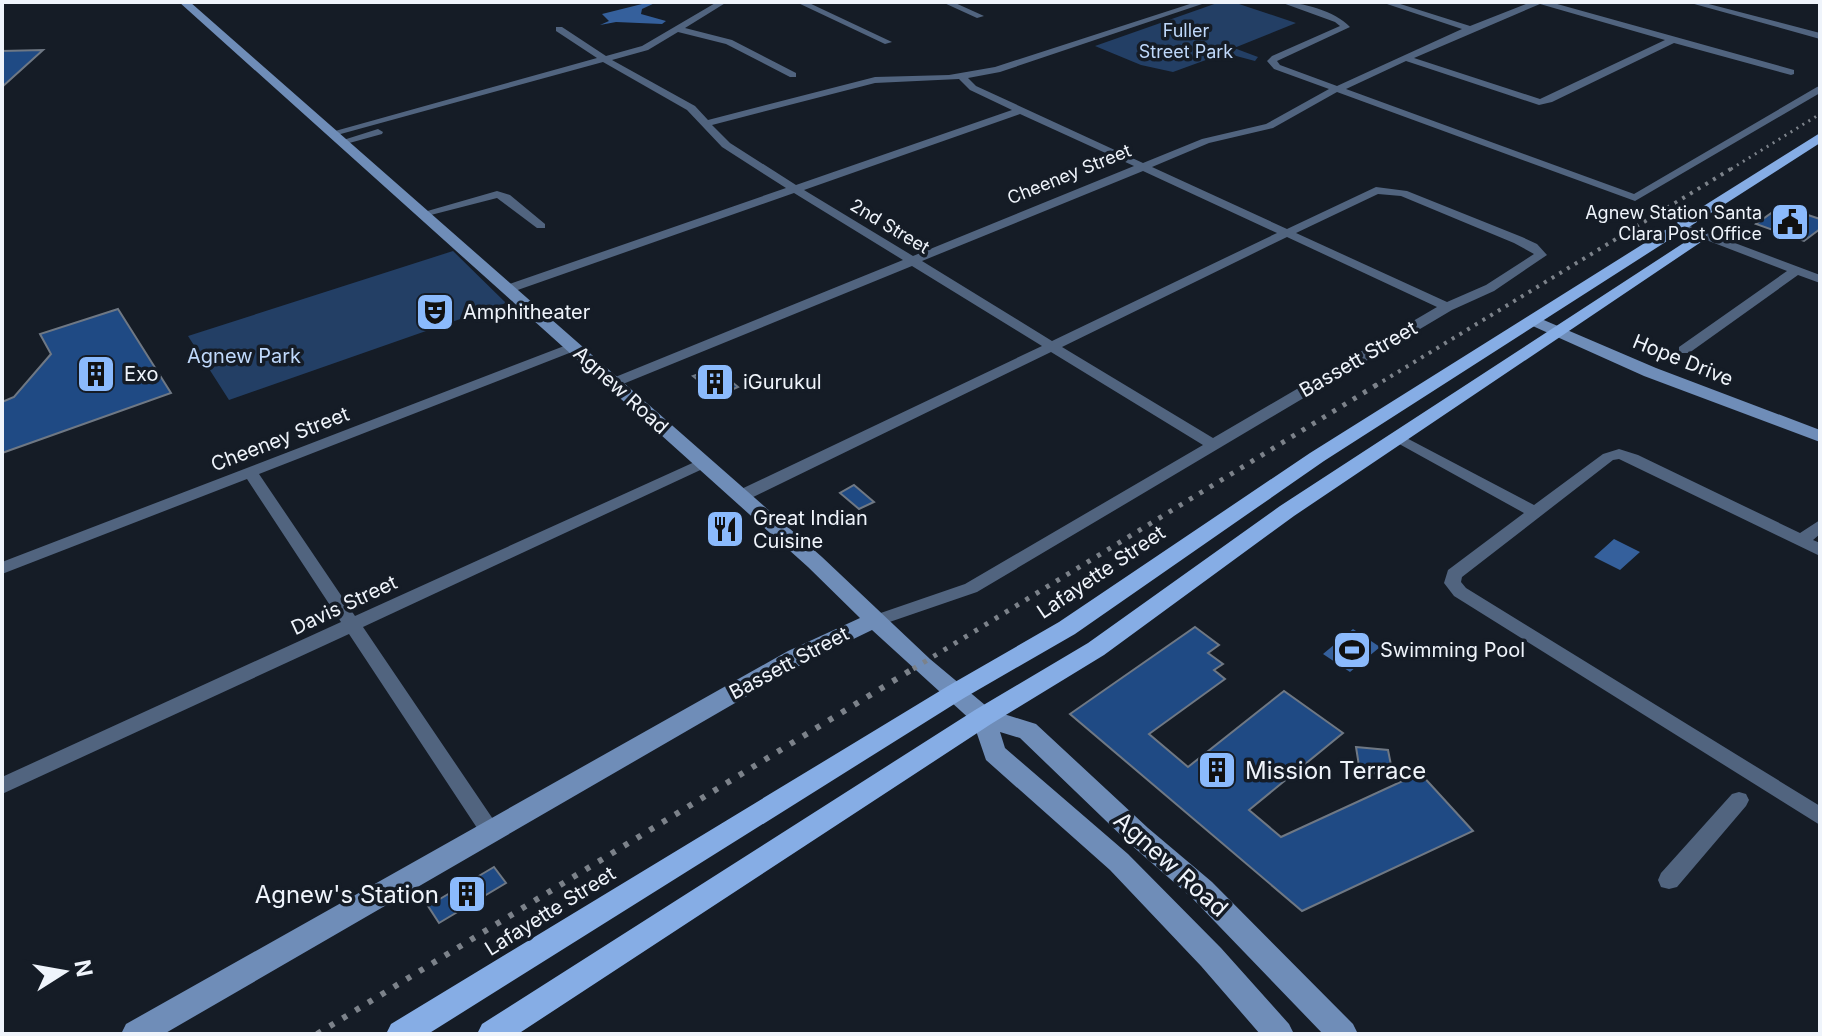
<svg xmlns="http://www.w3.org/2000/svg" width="1822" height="1036" viewBox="0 0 1822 1036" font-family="Inter,sans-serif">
	<rect width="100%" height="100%" fill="#151c26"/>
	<!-- green -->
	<path fill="#233f65" d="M 1220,2 L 1233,2 L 1296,23 L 1234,48 L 1258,57 L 1255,61 L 1225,53 L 1173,72 L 1141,65 L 1095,46 Z
		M 453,251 L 506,303 L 229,400 L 188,336 Z"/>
	<!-- water -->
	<path fill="#35609c" d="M 650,2 L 657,2 L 642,9 L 641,14 L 666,21 L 662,24 L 616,22 L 600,25 L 609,21 L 602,14 Z
		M 1614,539 L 1640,552 L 1620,570 L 1594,557 Z
		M 1353,629 L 1380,647 L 1350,672 L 1323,654 Z"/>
	<!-- building -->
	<path fill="#1f4a84" stroke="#6f7884" stroke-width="2" d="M 43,50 L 2,87 L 2,51 Z
		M 1781,206 L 1820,219 L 1820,229 L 1804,241 L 1756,224 Z
		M 118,309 L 171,393 L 2,453 L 2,402 L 14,397 L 51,354 L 40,334 Z
		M 715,368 L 738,387 L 718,396 L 693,376 Z
		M 854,485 L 874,502 L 859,509 L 840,493 Z
		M 1195,627 L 1219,645 L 1208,653 L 1223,664 L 1214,670 L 1225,679 L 1149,734 L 1188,767 L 1284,691 L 1343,733 L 1249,810 L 1281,837 L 1420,773 L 1473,831 L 1302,911 L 1070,714 Z
		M 1356,747 L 1388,750 L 1393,775 L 1360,772 Z
		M 494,867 L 506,883 L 439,923 L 428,906 Z"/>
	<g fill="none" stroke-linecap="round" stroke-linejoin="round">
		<!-- street -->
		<path fill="#51647f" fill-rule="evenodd" d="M 717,2 L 727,2 L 685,28 L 732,40 L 796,73 L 796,77 L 790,77 L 726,44 L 678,32 L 648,50 L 612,60 L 695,106 L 708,120 L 875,77 L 949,75 L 995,67 L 1196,2 L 1208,2 L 1000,72 L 968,78 L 976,86 L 1143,163 L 1202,139 L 1266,124 L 1329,89 L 1274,69 L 1267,61 L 1272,56 L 1340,26 L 1335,22 L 1280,2 C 1302,2 1335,11 1350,27 L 1277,61 L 1280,65 L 1337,86 L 1462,29 L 1381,2 L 1394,2 L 1470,26 L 1531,2 L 1550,2 L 1794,70 L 1794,74 L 1791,75 L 1674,43 L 1552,102 L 1539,105 L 1406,61 L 1346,89 L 1634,194 L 1817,87 L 1820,86 L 1820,93 L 1635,201 L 1337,92 L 1273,128 L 1209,143 L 1152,167 L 1287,229 L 1376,187 L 1407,191 L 1522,237 L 1537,244 L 1547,255 L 1494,291 L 1452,310 L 977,592 L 875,627 L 869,625 L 866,621 L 869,617 L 965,584 L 1203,445 L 1051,352 L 747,500 L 735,500 L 733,496 L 735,492 L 1042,346 L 912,266 L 618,386 L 608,386 L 606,383 L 608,380 L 903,260 L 794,193 L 512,292 L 504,292 L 504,286 L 786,188 L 722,147 L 687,110 L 603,62 L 337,135 L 328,133 L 597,58 L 556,31 L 556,27 L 562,27 L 606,56 L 642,46 ZM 1540,4 L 1665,40 L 1540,99 L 1414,58 ZM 959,79 L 970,90 L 1012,110 L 796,185 L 730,143 L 712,125 L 875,83 ZM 1020,114 L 1134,166 L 913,256 L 804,190 ZM 1143,171 L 1277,233 L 1052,341 L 922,261 ZM 1378,194 L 1401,196 L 1514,243 L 1534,254 L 1486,285 L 1447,302 L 1296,233 ZM 1287,237 L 1437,307 L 1213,438 L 1062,347 Z
			M 796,2 L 807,2 L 892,42 L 885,44 Z
			M 942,2 L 953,2 L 984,16 L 977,18 Z
			M 1687,2 L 1701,2 L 1820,33 L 1820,39 Z
			M 378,129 L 383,132 L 382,134 L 342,145 L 337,142 Z
			M 497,191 L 510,195 L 545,224 L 545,228 L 537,228 L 497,198 L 423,217 L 417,214 Z
			M 1679,222 L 1820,275 L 1820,283 L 1798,275 L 1689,353 L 1679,353 L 1679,347 L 1787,271 L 1675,228 L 1675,224 Z
			M 572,343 L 579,347 L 577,350 L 259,474 L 355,616 L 699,460 L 704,458 L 712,463 L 709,466 L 363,627 L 497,825 L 500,831 L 497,837 L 490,840 L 483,837 L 349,634 L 2,794 L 2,777 L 341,622 L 247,479 L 2,574 L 2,562 Z
			M 1397,433 L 1534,505 L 1603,454 L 1619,449 L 1638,455 L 1800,533 L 1820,520 L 1820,534 L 1813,540 L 1820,543 L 1820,556 L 1619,459 L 1613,460 L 1462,577 L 1461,582 L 1466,588 L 1820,806 L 1820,825 L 1454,596 L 1444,583 L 1448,570 L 1524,513 L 1392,440 L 1390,437 Z
			M 1739,792 L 1746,794 L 1749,800 L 1746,806 L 1677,887 L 1669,889 L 1661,887 L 1658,880 L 1661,873 L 1732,794 Z"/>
		<!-- secondary -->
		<path fill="#6f8db8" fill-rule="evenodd" d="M 179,2 L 190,2 L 822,557 L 930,659 L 991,710 L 1036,724 L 1148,828 L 1212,882 L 1353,1024 L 1358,1034 L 1323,1034 L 1192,898 L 1130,844 L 1020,738 L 1000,732 L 1005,748 L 1128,854 L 1221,948 L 1289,1024 L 1294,1034 L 1260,1034 L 1201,966 L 1110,870 L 986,760 L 973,722 L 872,630 L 804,663 L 164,1034 L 121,1034 L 126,1024 L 788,651 L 860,618 L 808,567 Z
			M 1532,315 L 1656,368 L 1820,430 L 1820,442 L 1644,376 L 1526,323 L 1524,320 Z"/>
		<!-- primary -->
		<path fill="#86ade5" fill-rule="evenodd" d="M 1820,133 L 1820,143 L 1324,461 L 1075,634 L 964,698 L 428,1034 L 386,1034 L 391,1024 L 948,686 L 1059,622 L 1310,453 Z
			M 1702,231 L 1707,232 L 1707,238 L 1294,516 L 1104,655 L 991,724 L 518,1034 L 477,1034 L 482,1024 L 975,710 L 1088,643 L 1280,506 Z"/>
		<!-- rail-far3 -->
		<path stroke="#7c828a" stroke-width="3" stroke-dasharray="2 5" stroke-linecap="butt" d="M 1731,169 L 1820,114"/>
		<!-- rail-far2 -->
		<path stroke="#7c828a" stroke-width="4" stroke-dasharray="3 6" stroke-linecap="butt" d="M 1375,386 L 1734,167"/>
		<!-- rail-far1 -->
		<path stroke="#7c828a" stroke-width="5" stroke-dasharray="4 8" stroke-linecap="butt" d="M 913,669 L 1378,384"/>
		<!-- rail -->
		<path stroke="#7c828a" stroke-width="6" stroke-dasharray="5 10" stroke-linecap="butt" d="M 317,1034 L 916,667"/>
	</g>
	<!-- icons -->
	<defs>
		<g id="civic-square" transform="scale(2)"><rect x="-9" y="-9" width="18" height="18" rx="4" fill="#8bbafc" stroke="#151c26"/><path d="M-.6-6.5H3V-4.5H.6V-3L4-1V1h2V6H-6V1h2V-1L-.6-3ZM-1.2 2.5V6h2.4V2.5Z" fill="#111"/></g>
		<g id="theatre-square" transform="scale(2)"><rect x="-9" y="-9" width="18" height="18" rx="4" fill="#8bbafc" stroke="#151c26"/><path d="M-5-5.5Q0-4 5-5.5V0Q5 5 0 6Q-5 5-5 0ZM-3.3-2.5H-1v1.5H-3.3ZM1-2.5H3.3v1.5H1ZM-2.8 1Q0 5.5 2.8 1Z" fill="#111"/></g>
		<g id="building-square" transform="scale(2)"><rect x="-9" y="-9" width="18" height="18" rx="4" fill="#8bbafc" stroke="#151c26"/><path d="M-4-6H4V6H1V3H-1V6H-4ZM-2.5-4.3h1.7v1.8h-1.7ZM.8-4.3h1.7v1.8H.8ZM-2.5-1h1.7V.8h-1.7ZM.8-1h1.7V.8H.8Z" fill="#111"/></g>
		<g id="restaurant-square" transform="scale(2)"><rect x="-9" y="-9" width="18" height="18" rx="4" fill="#8bbafc" stroke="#151c26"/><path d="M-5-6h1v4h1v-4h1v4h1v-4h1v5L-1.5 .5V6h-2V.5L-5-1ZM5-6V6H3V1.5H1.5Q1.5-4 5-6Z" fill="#111"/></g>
		<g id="stadium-square" transform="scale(2)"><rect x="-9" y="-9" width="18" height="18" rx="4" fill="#8bbafc" stroke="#151c26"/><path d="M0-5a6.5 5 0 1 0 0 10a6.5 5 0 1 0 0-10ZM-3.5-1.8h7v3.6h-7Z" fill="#111"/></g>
	</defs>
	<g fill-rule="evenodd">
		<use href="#civic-square" x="1790" y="222"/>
		<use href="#theatre-square" x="435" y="312"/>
		<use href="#building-square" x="96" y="374"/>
		<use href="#building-square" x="715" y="382"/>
		<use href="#restaurant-square" x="725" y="529"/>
		<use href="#stadium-square" x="1352" y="650"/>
		<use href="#building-square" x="1217" y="770"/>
		<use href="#building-square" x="467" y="894"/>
	</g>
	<g text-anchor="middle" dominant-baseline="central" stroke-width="7" stroke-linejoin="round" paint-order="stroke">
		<!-- far-park labels -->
		<g font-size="18" fill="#bfd8fa" stroke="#151c26">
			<text x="1186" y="30">Fuller<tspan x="1186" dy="21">Street Park</tspan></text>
		</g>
		<!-- far-street labels -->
		<g font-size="18" fill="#eff4fb" stroke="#151c26">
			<text transform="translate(1069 174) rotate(-22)">Cheeney Street</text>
			<text transform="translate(890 226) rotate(31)">2nd Street</text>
		</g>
		<!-- far-poi labels -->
		<g font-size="18" fill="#eff4fb" stroke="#151c26" text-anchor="end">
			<text x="1762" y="212">Agnew Station Santa<tspan x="1762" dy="21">Clara Post Office</tspan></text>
		</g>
		<!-- poi labels -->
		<g font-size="20" fill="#eff4fb" stroke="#151c26" text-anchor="start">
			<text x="463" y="312">Amphitheater</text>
			<text x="124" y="374">Exo</text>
			<text x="743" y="382">iGurukul</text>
			<text x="753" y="518">Great Indian<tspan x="753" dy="23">Cuisine</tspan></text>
			<text x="1380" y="650">Swimming Pool</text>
		</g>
		<!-- park labels -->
		<g font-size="20" fill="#bfd8fa" stroke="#151c26">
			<text x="244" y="356">Agnew Park</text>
		</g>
		<!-- street labels -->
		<g font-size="20" fill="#eff4fb" stroke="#151c26">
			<text transform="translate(1358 359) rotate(-30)">Bassett Street</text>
			<text transform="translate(1683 360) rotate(22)">Hope Drive</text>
			<text transform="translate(621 390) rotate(42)">Agnew Road</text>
			<text transform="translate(280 439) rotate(-21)">Cheeney Street</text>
			<text transform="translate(1101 572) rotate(-34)">Lafayette Street</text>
			<text transform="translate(344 605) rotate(-25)">Davis Street</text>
			<text transform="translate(789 663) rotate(-28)">Bassett Street</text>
			<text transform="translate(550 911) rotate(-32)">Lafayette Street</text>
		</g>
		<!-- near-poi labels -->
		<g font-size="24" fill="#eff4fb" stroke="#151c26" text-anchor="start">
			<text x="1245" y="770">Mission Terrace</text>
			<text x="439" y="894" text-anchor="end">Agnew's Station</text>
		</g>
		<!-- near-street labels -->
		<g font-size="24" fill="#eff4fb" stroke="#151c26">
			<text transform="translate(1171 864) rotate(42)">Agnew Road</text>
		</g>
	</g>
	<!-- border -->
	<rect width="1822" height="1036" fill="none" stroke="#eff4fb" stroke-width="8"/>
	<!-- north arrow -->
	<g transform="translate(64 972) rotate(79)" stroke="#151c26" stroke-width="6" paint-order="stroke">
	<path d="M0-6L14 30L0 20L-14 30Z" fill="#eff4fb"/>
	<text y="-12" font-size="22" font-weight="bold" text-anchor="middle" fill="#eff4fb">N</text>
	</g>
</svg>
